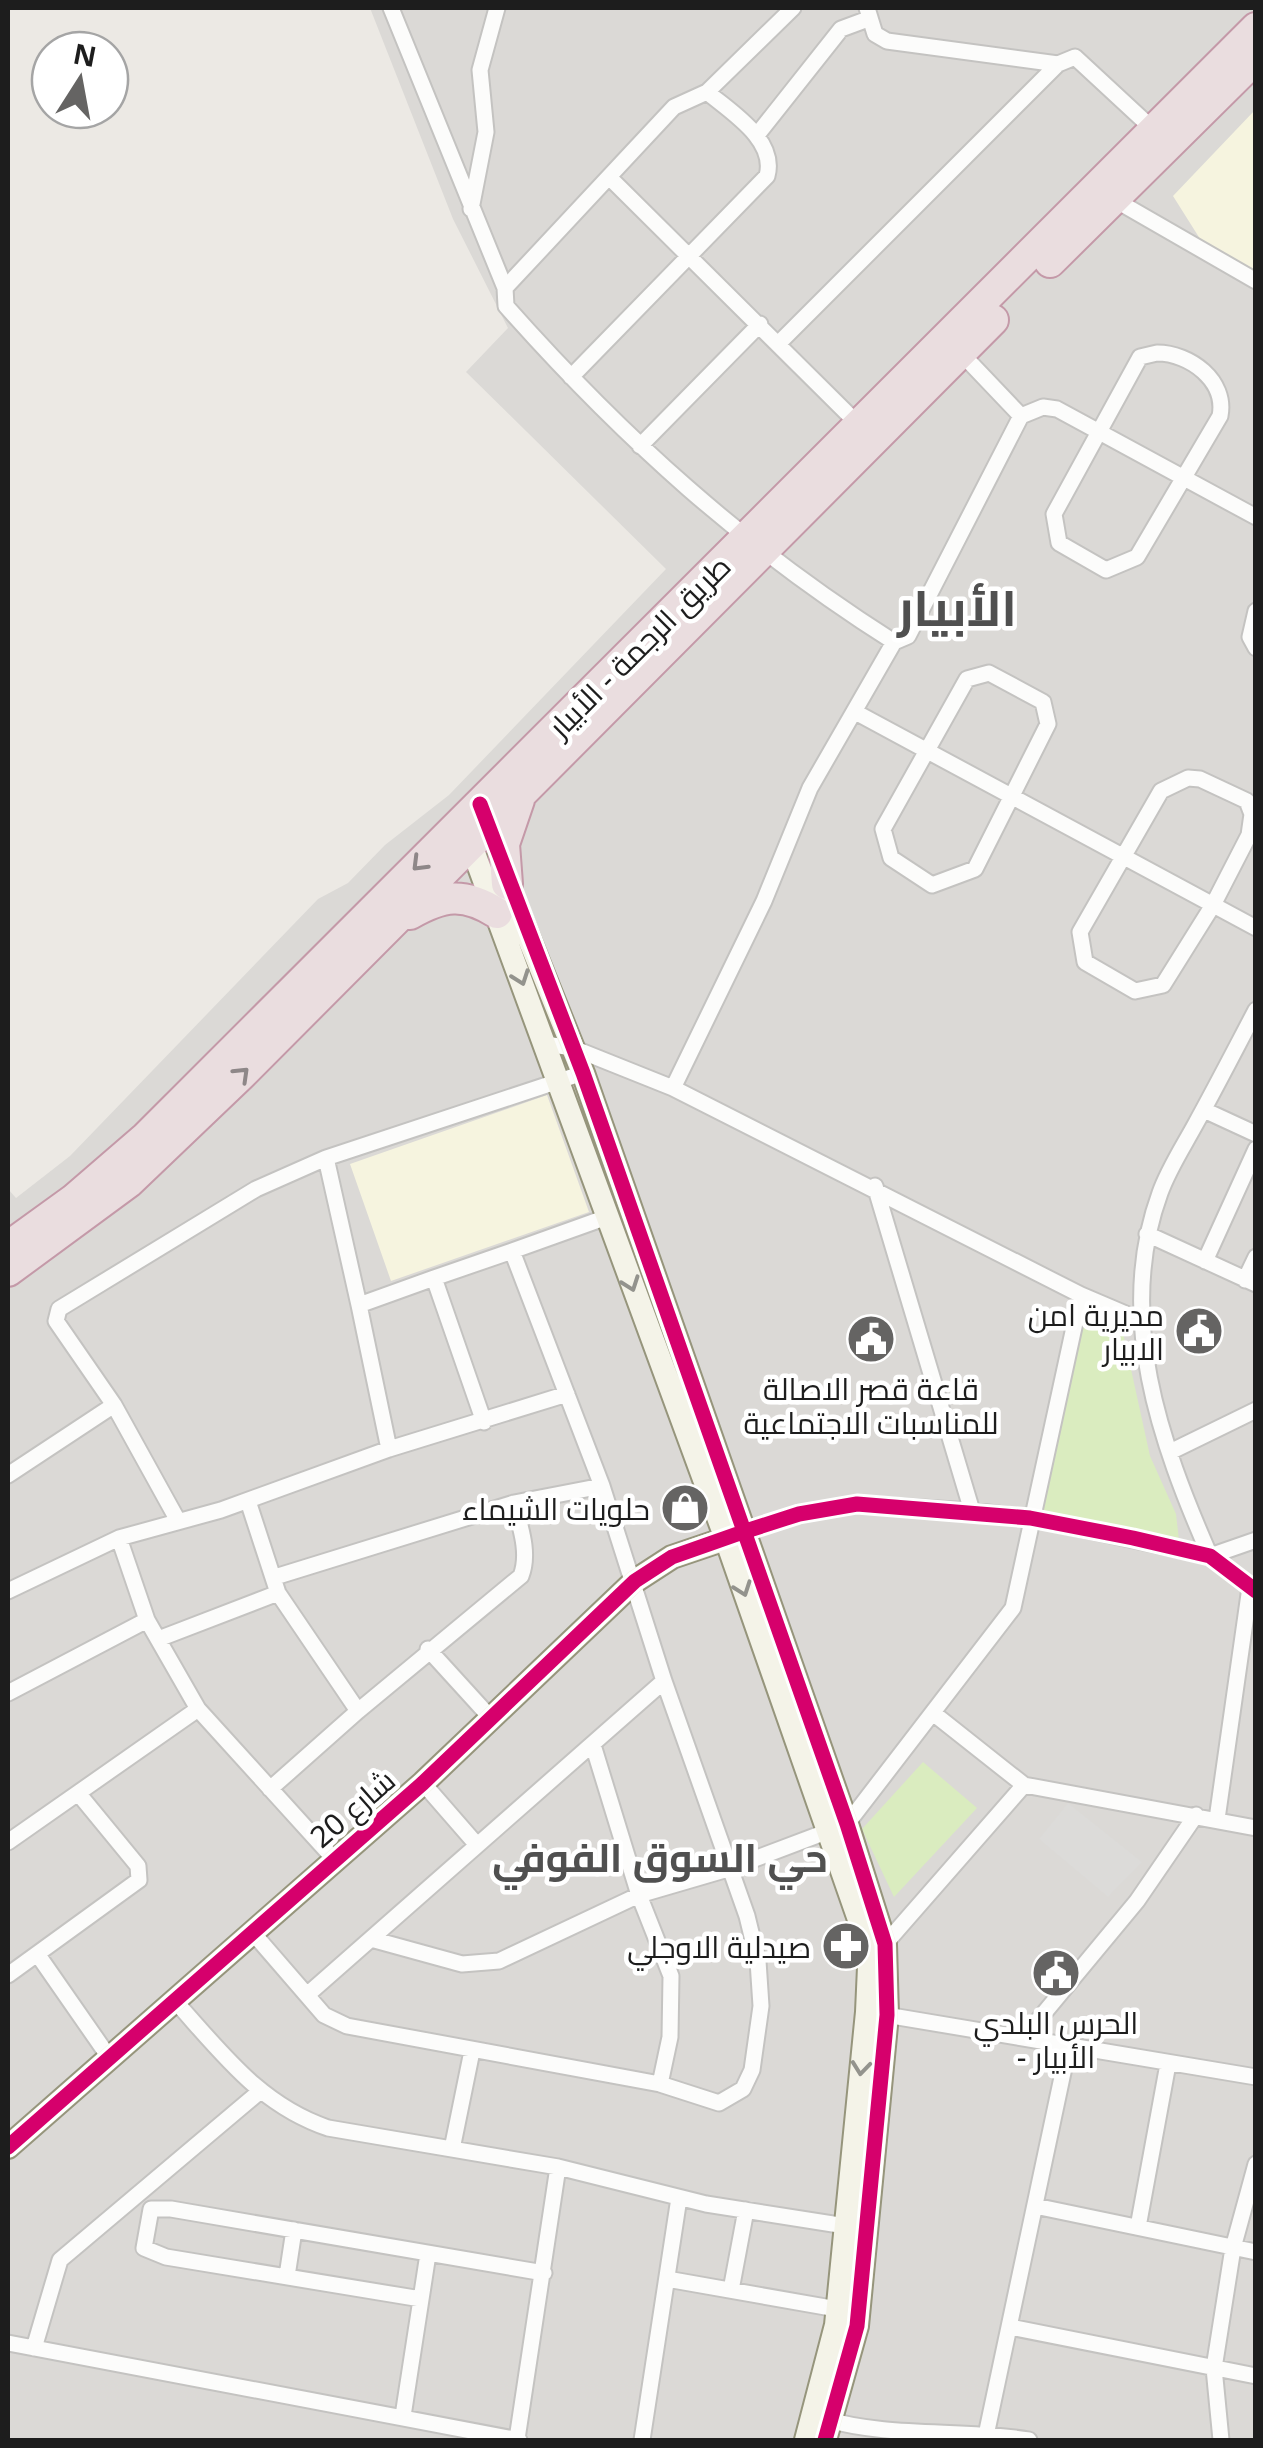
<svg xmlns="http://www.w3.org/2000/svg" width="1263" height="2448" viewBox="0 0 1263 2448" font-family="'Noto Sans',Cairo,sans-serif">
	<rect width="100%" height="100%" fill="#ece9e4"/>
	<!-- residential -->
	<path fill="#dbd9d6" d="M 370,8 L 1255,8 L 1255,2440 L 8,2440 L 8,1189 L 16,1198 L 70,1156 L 318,899 L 348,883 L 385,845 L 449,795 L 666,569 L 466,372 L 508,328 L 453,219 Z"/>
	<!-- education -->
	<path fill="#f6f4df" d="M 1255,110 L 1255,271 L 1202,242 L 1173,196 Z
		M 547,1095 L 589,1212 L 391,1281 L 350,1164 Z"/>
	<!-- grass -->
	<path fill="#daecbf" d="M 1090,1309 L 1120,1319 L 1150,1456 L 1176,1514 L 1179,1540 L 1043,1513 L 1083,1316 Z
		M 923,1762 L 977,1808 L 894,1897 L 862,1829 Z"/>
	<!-- parking -->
	<path fill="#dcdbd9" d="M 1068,1803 L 1142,1862 L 1108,1897 L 1039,1839 Z"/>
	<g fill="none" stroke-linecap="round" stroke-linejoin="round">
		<!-- street casing -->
		<g stroke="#c4c3c1" stroke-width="19">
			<path id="street" d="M 391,8 L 505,288
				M 793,8 L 707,92 L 674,107 L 505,288 L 506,306 C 624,439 744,547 894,642 L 908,636 L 1021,416
				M 867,8 L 875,34 L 887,41 L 1058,64 L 1075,57 L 1156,132
				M 757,135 L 841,29 L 868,19
				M 609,177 L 859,425
				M 1117,201 L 1256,281
				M 471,209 L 486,132 L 480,70 L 497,8
				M 779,343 L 1058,64
				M 961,353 L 1021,416 L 1043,407 L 1057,409 L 1256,517
				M 1157,353 C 1190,353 1227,381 1220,416 L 1137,557 L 1106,570 L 1059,543 L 1054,514 L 1140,357 Z
				M 571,377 L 767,176 C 777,140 731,112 707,92
				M 640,446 L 760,324
				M 1256,611 L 1250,637 L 1256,648
				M 989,673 L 1043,702 L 1048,724 L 975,869 L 932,885 L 891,858 L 883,829 L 967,679 Z
				M 857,713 L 1256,928
				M 1188,778 L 1200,779 L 1247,801 L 1252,814 L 1249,835 L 1213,905 L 1163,985 L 1135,991 L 1085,962 L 1080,932 L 1161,791 Z
				M 545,1044 L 573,1048 L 673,1088 L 1081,1295
				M 673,1088 L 764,901 L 810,788 L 894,642
				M 1204,1110 L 1256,1134
				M 875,1186 L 972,1511
				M 1147,1234 L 1256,1284
				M 512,1251 L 607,1217
				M 1205,1261 L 1256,1149
				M 1245,1280 L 1256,1257
				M 359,1305 L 326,1158 L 583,1073
				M 114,1405 L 56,1321 L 59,1309 L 256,1189 L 326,1158
				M 389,1449 L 359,1305 L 434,1278
				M 1170,1452 L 1256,1410
				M 8,1475 L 114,1405 L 177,1519
				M 248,1501 L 278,1593 L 358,1711 L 270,1789
				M 743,1532 L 799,1514 L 857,1504 L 972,1511 L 1030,1518 L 1210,1556 L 1256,1591
				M 119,1538 L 147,1620
				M 1210,1556 C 1160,1442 1115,1316 1160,1193 C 1168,1170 1183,1147 1195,1125 C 1216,1087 1236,1048 1256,1010
				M 1210,1556 L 1256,1540
				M 275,1577 L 514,1503
				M 8,1591 L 119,1538 L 221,1510 L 389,1449 L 567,1394
				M 161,1638 L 278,1593
				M 428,1649 L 489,1716
				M 8,1693 L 147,1620 L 198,1709 L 335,1860
				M 358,1711 L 521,1576 C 530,1553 520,1526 514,1503 L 602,1486
				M 933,1713 L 1024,1785 L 1256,1828
				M 593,1745 L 639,1895 L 671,1976 L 670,2037 L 660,2084
				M 423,1783 L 477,1845
				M 1217,1819 L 1250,1587
				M 8,1842 L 198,1709
				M 253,1933 L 324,2015 L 347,2026 L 660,2084 L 719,2103 L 743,2089 L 752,2070 L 761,2006 L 758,1961 L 747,1916 L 664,1681 L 602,1486 L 512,1251 L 434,1278 L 484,1422
				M 371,1939 L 462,1964 L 499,1961 L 639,1895 L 728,1869 L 847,1824 L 1013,1608 L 1081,1295 L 1142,1321
				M 885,1944 L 1024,1785
				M 38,1955 L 111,2060
				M 8,1975 L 139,1880 L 138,1866 L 78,1793
				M 307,1995 L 664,1681
				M 175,2001 C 222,2053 260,2105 328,2128 L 558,2167 L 706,2204 L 852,2227
				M 880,2014 L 1256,2077
				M 1025,2036 L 1137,1901 L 1196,1815
				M 452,2149 L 472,2051
				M 1035,2206 L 1256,2252
				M 1138,2227 L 1168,2064
				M 287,2276 L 294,2230
				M 667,2279 L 837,2309
				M 731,2290 L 746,2210
				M 421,2299 L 166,2257 L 144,2248 L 151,2209 L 171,2209 L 544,2273
				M 1010,2327 L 1256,2376
				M 8,2343 L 519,2440
				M 34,2348 L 60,2260 L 258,2093
				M 403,2416 L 428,2254
				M 825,2419 C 890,2438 962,2429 1029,2440
				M 517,2439 L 558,2167
				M 642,2440 L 679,2198
				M 985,2440 L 1068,2049
				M 1221,2440 L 1214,2368 L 1233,2248 L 1256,2164"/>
		</g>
		<!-- secondary casing -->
		<g stroke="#96957c" stroke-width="26">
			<path id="secondary" d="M 467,834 L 726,1539 L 863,1931 L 869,1967 L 867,2012 L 836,2325 L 806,2440
				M 502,872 L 583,1073 L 847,1824 L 885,1944 L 887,2015 L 857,2326 L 825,2440
				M 8,2147 L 423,1783 L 635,1581 L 672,1557 L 740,1534"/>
		</g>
		<!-- highway casing -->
		<g stroke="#c499a8" stroke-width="34">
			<path id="highway" d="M 1050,262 L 1256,58
				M 507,884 L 504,844 L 519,800
				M 410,914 C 443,895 464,892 497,913
				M 8,1247 L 73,1200 L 146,1137 L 1256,28
				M 8,1271 L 129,1182 L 240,1076 L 993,320"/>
		</g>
		<!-- street -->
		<use href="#street" stroke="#fcfcfb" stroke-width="15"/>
		<!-- secondary -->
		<use href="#secondary" stroke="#f4f3e8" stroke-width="22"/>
		<!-- highway -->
		<use href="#highway" stroke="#eadddf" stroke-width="30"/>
		<!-- cycleway casing -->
		<g stroke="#fff" stroke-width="21">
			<path id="cycleway" d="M 480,804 L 583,1073 L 847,1824 L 885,1944 L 887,2015 L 857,2326 L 825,2440
				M 8,2147 L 423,1783 L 635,1581 L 672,1557 L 743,1532 L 799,1514 L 857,1504 L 1030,1518 L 1133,1538 L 1210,1556 L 1256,1591"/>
		</g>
		<!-- cycleway -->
		<use href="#cycleway" stroke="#d6006c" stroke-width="15"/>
	</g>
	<!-- one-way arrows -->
	<defs><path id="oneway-chevron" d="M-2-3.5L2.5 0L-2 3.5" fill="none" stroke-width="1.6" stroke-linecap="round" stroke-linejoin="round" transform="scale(2.5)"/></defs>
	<g stroke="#8e8788">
		<use href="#oneway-chevron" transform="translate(419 864) rotate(135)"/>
		<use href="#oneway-chevron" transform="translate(242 1074) rotate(-44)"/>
	</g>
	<g stroke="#93938d">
		<use href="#oneway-chevron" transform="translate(521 978) rotate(70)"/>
		<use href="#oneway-chevron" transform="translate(631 1284) rotate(70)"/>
		<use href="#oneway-chevron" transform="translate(743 1589) rotate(70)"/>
		<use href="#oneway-chevron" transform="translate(861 2068) rotate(96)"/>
	</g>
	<!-- icons -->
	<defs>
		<g id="civic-disc" transform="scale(2.5)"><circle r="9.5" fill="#656463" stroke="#fff"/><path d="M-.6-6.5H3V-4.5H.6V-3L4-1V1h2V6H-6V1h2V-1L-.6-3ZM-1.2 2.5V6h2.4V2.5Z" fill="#fff"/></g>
		<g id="shop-disc" transform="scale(2.5)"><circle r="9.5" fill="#656463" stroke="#fff"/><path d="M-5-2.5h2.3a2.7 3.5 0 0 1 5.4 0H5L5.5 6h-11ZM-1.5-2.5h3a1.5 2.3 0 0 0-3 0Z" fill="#fff"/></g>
		<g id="pharmacy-disc" transform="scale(2.5)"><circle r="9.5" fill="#656463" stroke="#fff"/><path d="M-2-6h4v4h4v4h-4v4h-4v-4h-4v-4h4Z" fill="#fff"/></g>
	</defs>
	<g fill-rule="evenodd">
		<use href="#civic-disc" x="1199" y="1331"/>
		<use href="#civic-disc" x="871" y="1339"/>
		<use href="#shop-disc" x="685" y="1508"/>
		<use href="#pharmacy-disc" x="846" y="1946"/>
		<use href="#civic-disc" x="1056" y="1973"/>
	</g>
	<g text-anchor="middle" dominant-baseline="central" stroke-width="9" stroke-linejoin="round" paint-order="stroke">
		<!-- street labels -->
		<g font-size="30" fill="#1d1d1d" stroke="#fff">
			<text transform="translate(639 646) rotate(-45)">طريق الرجمة - الأبيار</text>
			<text transform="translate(352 1808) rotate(-41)">شارع 20</text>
		</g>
		<!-- poi labels -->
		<g font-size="30" fill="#1d1d1d" stroke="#fff" text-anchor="end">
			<text x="1164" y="1314">مديرية امن<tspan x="1164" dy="34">الابيار</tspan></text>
			<text x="871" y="1388" text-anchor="middle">قاعة قصر الاصالة<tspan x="871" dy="34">للمناسبات الاجتماعية</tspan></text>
			<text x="650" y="1508">حلويات الشيماء</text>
			<text x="811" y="1946">صيدلية الاوجلي</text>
			<text x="1056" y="2022" text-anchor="middle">الحرس البلدي<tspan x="1056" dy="34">- الأبيار</tspan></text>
		</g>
		<!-- district labels -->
		<g font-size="40" font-weight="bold" fill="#505050" stroke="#fff">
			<text x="660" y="1856">حي السوق الفوفي</text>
		</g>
		<!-- town labels -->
		<g font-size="50" font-weight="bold" fill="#505050" stroke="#fff">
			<text x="957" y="607">الأبيار</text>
		</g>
	</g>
	<!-- border -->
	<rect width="1263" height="2448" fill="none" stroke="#1d1d1d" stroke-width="20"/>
	<!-- north arrow -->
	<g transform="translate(80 80) rotate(11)"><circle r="48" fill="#ffffff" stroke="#a5a5a5" stroke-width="2.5"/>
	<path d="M0-8L18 38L0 25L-18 38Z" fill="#656463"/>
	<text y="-15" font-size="28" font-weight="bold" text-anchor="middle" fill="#1d1d1d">N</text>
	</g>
</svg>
